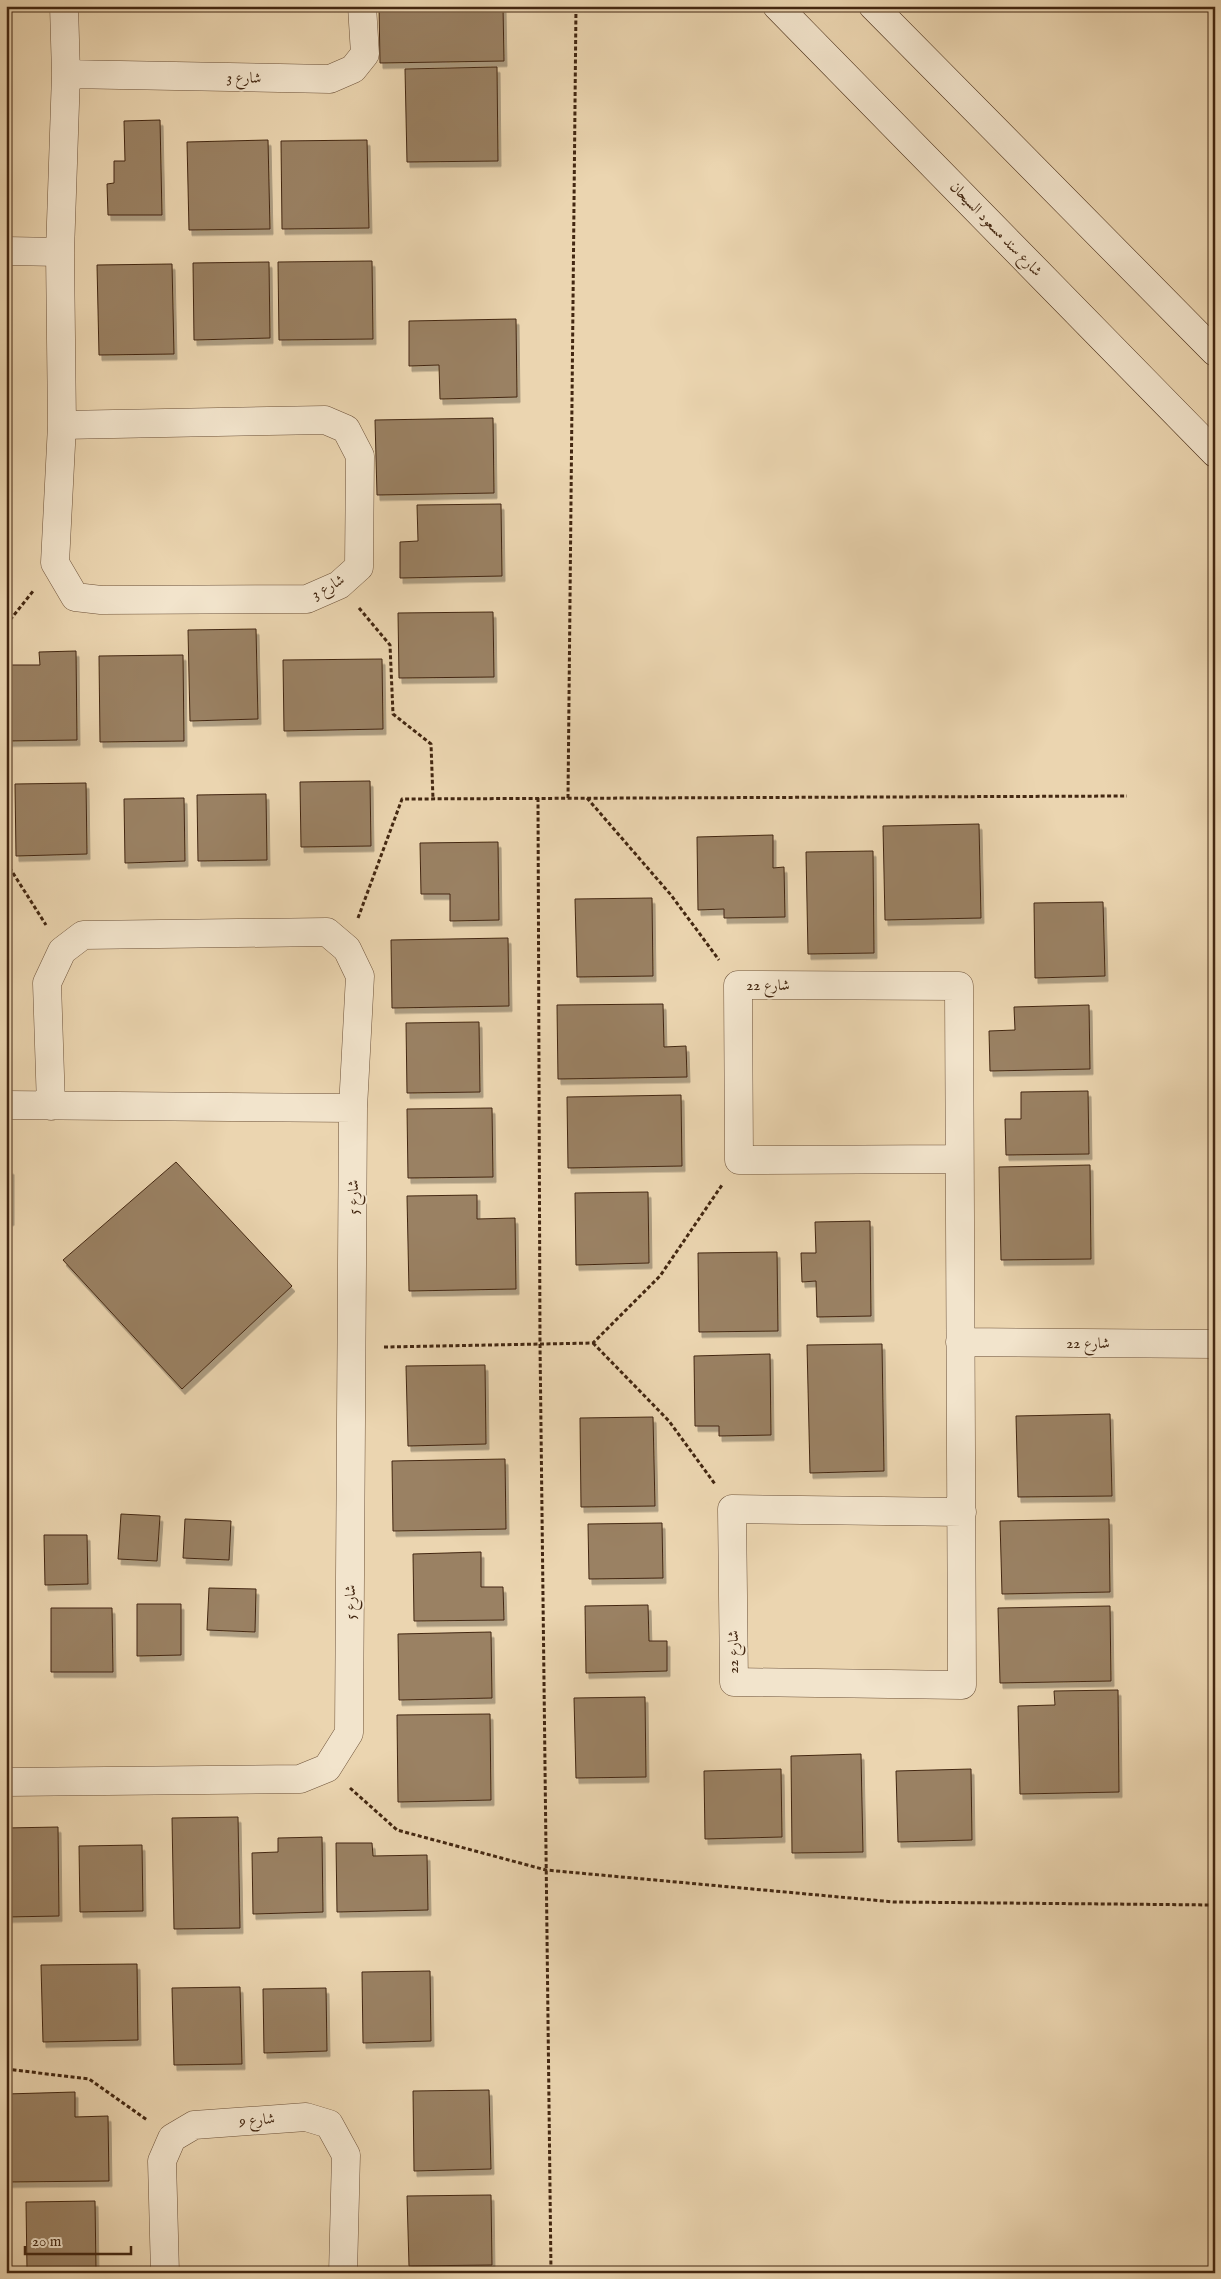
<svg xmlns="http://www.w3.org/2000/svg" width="1221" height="2279" viewBox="0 0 1221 2279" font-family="'IM FELL English',Amiri,serif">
	<defs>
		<filter id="shadow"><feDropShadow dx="3" dy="5.5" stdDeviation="0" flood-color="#0004"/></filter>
	</defs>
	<rect width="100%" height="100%" fill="#ebd5b0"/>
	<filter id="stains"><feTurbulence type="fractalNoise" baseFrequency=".004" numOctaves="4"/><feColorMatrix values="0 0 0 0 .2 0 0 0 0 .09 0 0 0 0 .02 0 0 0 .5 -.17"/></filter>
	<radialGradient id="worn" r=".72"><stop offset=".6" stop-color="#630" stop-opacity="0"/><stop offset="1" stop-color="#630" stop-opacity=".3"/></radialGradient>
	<!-- building -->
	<path fill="#9a8164" stroke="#432711" filter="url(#shadow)" d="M 379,6 L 503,6 L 504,61 L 380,63 Z
		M 497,67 L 498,161 L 407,162 L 405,69 Z
		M 160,120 L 162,215 L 108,215 L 107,184 L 114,183 L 114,161 L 125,161 L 124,121 Z
		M 268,140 L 270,229 L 189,230 L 187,142 Z
		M 367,140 L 369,228 L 282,229 L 281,141 Z
		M 372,261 L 373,339 L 279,340 L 278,262 Z
		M 269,262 L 270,338 L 194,340 L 193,263 Z
		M 172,264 L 174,354 L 99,355 L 97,265 Z
		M 516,319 L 517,397 L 440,399 L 439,365 L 409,366 L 409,321 Z
		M 493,418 L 494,493 L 377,495 L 375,420 Z
		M 501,504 L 502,576 L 400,578 L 400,542 L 418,541 L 417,505 Z
		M 493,612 L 494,677 L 399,678 L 398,613 Z
		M 256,629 L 258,719 L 190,721 L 188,630 Z
		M 76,651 L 77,740 L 6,741 L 6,665 L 40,665 L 39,652 Z
		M 183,655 L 184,741 L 100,742 L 99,656 Z
		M 382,659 L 383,729 L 284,731 L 283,660 Z
		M 370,781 L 371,846 L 301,847 L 300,782 Z
		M 86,783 L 87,854 L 16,856 L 15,784 Z
		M 266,794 L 267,860 L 198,861 L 197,795 Z
		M 184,798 L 185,861 L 125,863 L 124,799 Z
		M 979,824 L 981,918 L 885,920 L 883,826 Z
		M 773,835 L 773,868 L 784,867 L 785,917 L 724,918 L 724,909 L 698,910 L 697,837 Z
		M 498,842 L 499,920 L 450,921 L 450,894 L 421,894 L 420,843 Z
		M 873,851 L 874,953 L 808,954 L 806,852 Z
		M 652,898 L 653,976 L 577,977 L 575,899 Z
		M 1103,902 L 1105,976 L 1035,978 L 1034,903 Z
		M 508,938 L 509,1006 L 392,1008 L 391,940 Z
		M 663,1004 L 664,1047 L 686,1046 L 687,1077 L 558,1079 L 557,1005 Z
		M 1089,1005 L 1090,1069 L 990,1071 L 989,1031 L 1015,1030 L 1014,1007 Z
		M 479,1022 L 480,1092 L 407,1093 L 406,1023 Z
		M 1088,1091 L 1089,1154 L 1006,1155 L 1005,1119 L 1021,1119 L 1021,1092 Z
		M 681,1095 L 682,1166 L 568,1168 L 567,1097 Z
		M 492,1108 L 493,1177 L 408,1178 L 407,1109 Z
		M 176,1162 L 292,1286 L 182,1389 L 63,1260 Z
		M 1090,1165 L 1091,1259 L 1001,1260 L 999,1167 Z
		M 6,1169 L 11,1169 L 11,1220 L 6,1220 Z
		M 648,1192 L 649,1263 L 576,1265 L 575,1193 Z
		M 477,1195 L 477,1219 L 515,1218 L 516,1289 L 409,1291 L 407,1196 Z
		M 870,1221 L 871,1316 L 817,1317 L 816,1281 L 802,1282 L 801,1253 L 816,1253 L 815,1222 Z
		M 777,1252 L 778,1331 L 699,1332 L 698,1253 Z
		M 882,1344 L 884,1471 L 810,1473 L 807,1345 Z
		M 770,1354 L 771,1435 L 719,1436 L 719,1426 L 695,1426 L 694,1356 Z
		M 485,1365 L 486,1444 L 408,1446 L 406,1366 Z
		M 1110,1414 L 1112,1496 L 1018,1497 L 1016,1416 Z
		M 653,1417 L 655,1506 L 581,1507 L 580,1418 Z
		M 505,1459 L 506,1529 L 393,1531 L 392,1461 Z
		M 121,1514 L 160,1516 L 157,1561 L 118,1559 Z
		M 185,1519 L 231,1521 L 229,1560 L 183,1558 Z
		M 1109,1519 L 1110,1592 L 1002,1594 L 1000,1521 Z
		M 662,1523 L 663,1578 L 589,1579 L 588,1524 Z
		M 44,1535 L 87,1535 L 88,1584 L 45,1585 Z
		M 481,1552 L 481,1587 L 503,1587 L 504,1620 L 414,1621 L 413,1554 Z
		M 209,1588 L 256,1589 L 255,1632 L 207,1630 Z
		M 137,1604 L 181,1604 L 181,1655 L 137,1656 Z
		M 648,1605 L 649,1641 L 667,1641 L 667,1671 L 586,1673 L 585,1606 Z
		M 1110,1606 L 1111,1681 L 1000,1683 L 998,1608 Z
		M 51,1608 L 112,1608 L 113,1672 L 51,1672 Z
		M 491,1632 L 492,1698 L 399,1700 L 398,1634 Z
		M 1118,1690 L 1119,1792 L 1020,1794 L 1018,1706 L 1055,1705 L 1054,1691 Z
		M 645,1697 L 646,1777 L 576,1778 L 574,1698 Z
		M 490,1714 L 491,1800 L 398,1802 L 397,1715 Z
		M 861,1754 L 863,1852 L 792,1853 L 791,1756 Z
		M 781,1769 L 782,1837 L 705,1839 L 704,1771 Z
		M 971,1769 L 972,1840 L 898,1842 L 896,1771 Z
		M 238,1817 L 240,1928 L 174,1929 L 172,1818 Z
		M 58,1827 L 59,1916 L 6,1917 L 6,1828 Z
		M 322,1837 L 323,1912 L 253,1914 L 252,1853 L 278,1852 L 278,1838 Z
		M 336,1843 L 372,1843 L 373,1856 L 427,1855 L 428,1910 L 337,1912 Z
		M 142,1845 L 143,1911 L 80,1912 L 79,1846 Z
		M 137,1964 L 138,2040 L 43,2042 L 41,1965 Z
		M 430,1971 L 431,2041 L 363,2043 L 362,1972 Z
		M 240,1987 L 242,2064 L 174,2065 L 172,1988 Z
		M 326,1988 L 327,2051 L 264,2053 L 263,1989 Z
		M 489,2090 L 491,2169 L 414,2171 L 413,2091 Z
		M 75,2092 L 75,2117 L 108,2116 L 109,2181 L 6,2182 L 6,2094 Z
		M 491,2195 L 492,2265 L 409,2266 L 407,2196 Z
		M 95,2201 L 96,2269 L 27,2270 L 26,2202 Z
		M 494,2272 L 494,2273 L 423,2273 Z"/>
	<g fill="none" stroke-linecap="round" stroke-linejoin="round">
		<!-- minor casing -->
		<g stroke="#6d5239" stroke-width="29">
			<path id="minor" d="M 66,74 L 330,79 L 353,69 L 365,54 L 362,6
				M 6,251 L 60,252
				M 62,425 L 325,420 L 346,429 L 360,456 L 359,567 L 339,585 L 307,599 L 101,600 L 75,597 L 55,563 L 62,425 L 60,252 L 66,74 L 64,6
				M 6,1105 L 353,1108
				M 959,1159 L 739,1160 L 738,985 L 959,986 C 960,1219 961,1452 962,1685 L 734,1682 L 732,1509 L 962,1512
				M 960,1342 L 1215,1344
				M 6,1782 L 300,1779 L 327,1768 L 349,1733 L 353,1108 L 360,976 L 347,949 L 327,932 L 83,935 L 62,951 L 47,983 L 51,1106
				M 165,2273 L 162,2161 L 172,2138 L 194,2125 L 306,2117 L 329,2124 L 346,2155 L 343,2273"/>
		</g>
		<!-- secondary casing -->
		<g stroke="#432711" stroke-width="29">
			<path id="secondary" d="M 777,6 L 1215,453
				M 873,6 L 1215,352"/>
		</g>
		<!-- path -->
		<path stroke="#432711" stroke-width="3" stroke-dasharray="4 2.5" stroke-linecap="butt" d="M 359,608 L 390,645 L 393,714 L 431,744 L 433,799
			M 6,625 L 34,590
			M 538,798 L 540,1344 L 551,2273
			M 568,798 L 576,6
			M 587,798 L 671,895 L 719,960
			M 6,862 L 46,925
			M 358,918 L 402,799 L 1127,796
			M 593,1343 L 669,1421 L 715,1484
			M 384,1347 L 593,1343 L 660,1276 L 722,1185
			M 350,1788 L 397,1830 L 546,1870 L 894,1902 L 1215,1905
			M 6,2069 L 89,2079 L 147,2120"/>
		<!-- minor -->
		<use href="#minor" stroke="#f2e4cc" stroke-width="28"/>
		<!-- secondary -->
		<use href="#secondary" stroke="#f2e4cc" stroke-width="28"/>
	</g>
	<g text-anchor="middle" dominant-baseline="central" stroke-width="4" stroke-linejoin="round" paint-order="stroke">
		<!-- street labels -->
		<g font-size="15" fill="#432711" stroke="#f2e4cc">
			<text transform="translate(244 78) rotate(1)">شارع 3</text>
			<text transform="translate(996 229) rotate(46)">شارع سند مسعود السيحان</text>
			<text transform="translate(328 587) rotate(-29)">شارع 3</text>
			<text x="768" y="985">شارع 22</text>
			<text transform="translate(353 1197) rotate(-90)">شارع 5</text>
			<text x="1088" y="1343">شارع 22</text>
			<text transform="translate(350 1602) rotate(-90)">شارع 5</text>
			<text transform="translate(733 1652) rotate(-90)">شارع 22</text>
			<text transform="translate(257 2120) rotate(-4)">شارع 9</text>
		</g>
	</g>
	<!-- margin -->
	<rect width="1221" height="2279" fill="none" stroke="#ebd5b0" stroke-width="25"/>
	<rect x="8" y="8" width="1206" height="2264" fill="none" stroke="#432711" stroke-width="2.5"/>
	<rect x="12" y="12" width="1196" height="2254" fill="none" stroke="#432711"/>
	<!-- scale -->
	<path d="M25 2246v8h106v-8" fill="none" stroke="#432711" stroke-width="2.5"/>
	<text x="32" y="2246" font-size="15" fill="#432711" stroke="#f2e4cc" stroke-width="4" paint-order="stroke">20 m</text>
	<rect width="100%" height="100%" filter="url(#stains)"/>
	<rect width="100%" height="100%" fill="url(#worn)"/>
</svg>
